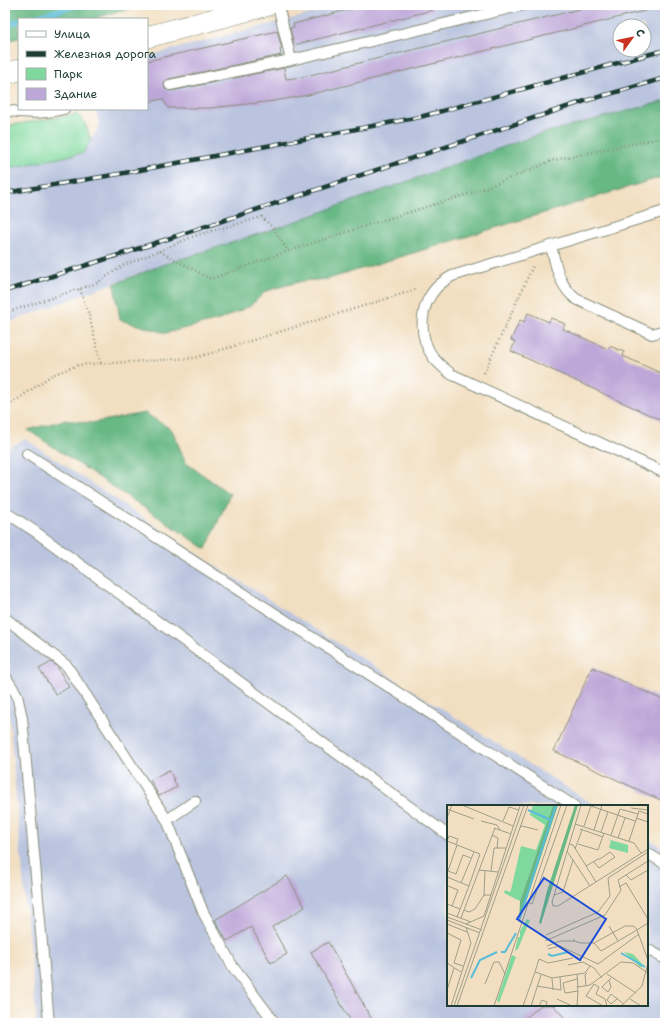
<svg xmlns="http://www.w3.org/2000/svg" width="670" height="1028" viewBox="0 0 670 1028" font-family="'Shantell Sans',sans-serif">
	<rect width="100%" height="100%" fill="#fff"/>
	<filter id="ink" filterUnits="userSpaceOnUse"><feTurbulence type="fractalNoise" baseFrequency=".025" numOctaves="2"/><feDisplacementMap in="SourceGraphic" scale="8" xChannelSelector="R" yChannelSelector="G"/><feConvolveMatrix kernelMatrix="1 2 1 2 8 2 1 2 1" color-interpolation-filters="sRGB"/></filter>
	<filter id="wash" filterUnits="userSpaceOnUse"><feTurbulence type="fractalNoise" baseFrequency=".012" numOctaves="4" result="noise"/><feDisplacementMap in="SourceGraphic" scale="16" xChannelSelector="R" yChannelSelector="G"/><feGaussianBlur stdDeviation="0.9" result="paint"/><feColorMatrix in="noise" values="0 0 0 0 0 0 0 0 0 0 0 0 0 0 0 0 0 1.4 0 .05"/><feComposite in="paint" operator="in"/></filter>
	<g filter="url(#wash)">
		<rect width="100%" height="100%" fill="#f2dfc1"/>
		<!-- industrial -->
		<path fill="#bac4de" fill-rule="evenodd" d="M 345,5 L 665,5 L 665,101 L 540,134 L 274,229 L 162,265 L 5,324 L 5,169 L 83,153 L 100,125 L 95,109 L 147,109 L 147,56 ZM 620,26 L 644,26 L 644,50 L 620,50 Z
			M 25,439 L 211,563 L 596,806 L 448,806 L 448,1005 L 647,1005 L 647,838 L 665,849 L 665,1023 L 37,1023 L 20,846 L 7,688 L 5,687 L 5,450 Z"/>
		<!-- green -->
		<path fill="#7fd89d" stroke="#4f8a68" d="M 77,114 L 85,123 L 91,140 L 83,153 L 5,169 L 5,126 Z"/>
		<!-- forest -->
		<path fill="#67b884" stroke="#437a5c" d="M 5,5 L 145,5 L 91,19 L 19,19 L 19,38 L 5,41 Z
			M 665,101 L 665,176 L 328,279 L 302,281 L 266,291 L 250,306 L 219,320 L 166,333 L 120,320 L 114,284 L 162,265 L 274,229 L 540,134 Z
			M 145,413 L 172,430 L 186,463 L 230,494 L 206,549 L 28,430 L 64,420 L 91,423 Z"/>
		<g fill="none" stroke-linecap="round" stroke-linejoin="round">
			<!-- stream -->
			<path stroke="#5abcd9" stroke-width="5.5" d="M 27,19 L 79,5
				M 5,25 L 19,21"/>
		</g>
		<g id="blocks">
			<!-- building -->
			<path fill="#bda7d8" d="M 367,5 L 432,5 L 433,10 L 294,45 L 290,28 L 294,27 L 293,24 Z
				M 596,5 L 648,5 L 648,10 L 308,95 L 274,101 L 210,108 L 168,108 L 163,99 L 147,102 L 147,61 L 277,31 L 282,49 L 280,49 L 281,55 L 169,79 L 164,83 L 165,89 L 171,91 L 284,68 L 286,79 L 302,77 Z
				M 528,313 L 549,322 L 551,318 L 565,324 L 563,329 L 608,349 L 610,346 L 624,352 L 623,356 L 665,375 L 665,422 L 511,351 L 515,342 L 511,340 L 520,320 L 524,322 Z
				M 51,662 L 56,665 L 69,687 L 56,695 L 39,669 Z
				M 592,667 L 665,701 L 665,802 L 554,751 Z
				M 169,770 L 177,787 L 159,796 L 150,780 Z
				M 287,876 L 305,907 L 272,927 L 287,954 L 271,963 L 251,927 L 227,941 L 215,920 Z
				M 328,942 L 374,1023 L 352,1023 L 311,952 Z
				M 541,1005 L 553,1005 L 569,1023 L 520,1023 Z"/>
		</g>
	</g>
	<g filter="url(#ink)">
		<use href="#blocks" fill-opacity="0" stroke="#888e7a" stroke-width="1"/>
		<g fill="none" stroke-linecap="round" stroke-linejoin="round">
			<!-- lane casing -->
			<g stroke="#888e7a" stroke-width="12">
				<path id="lane" d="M 278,5 L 291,60 L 524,5
					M 170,85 L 291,60
					M 5,110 C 25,114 44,114 64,109
					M 665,211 L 452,276 C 447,279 441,283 437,287 C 419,306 418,336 433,357 C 437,363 445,369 451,374 L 665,473
					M 551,246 C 556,266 559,286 576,299 L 652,334 L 665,330
					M 27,454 L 574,806
					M 5,512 L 33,530 L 448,835
					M 5,618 L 67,666 L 167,820
					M 5,676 L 17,695 L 22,718 L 49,1023
					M 195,801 L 167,820 L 203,912 L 233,967 L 275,1023
					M 647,853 L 665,864
					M 647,949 L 665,959"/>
			</g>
			<!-- street casing -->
			<g stroke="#888e7a" stroke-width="22">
				<path id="street" d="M 147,37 L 268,5
					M 5,74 L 19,70"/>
			</g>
			<!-- path -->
			<path stroke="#888e7a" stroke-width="2.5" stroke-dasharray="1 3" stroke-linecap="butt" d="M 159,251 L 194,236 L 262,217 L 274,229 L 288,251
				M 80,289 L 89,315 L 101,364
				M 5,313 L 97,283 L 124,265 L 159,251 L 211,279 L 277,255 L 374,223 L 475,192 L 554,160 L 665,137
				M 484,373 L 533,266
				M 5,408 L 52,375 L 78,365 L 195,358 L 418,289"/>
			<!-- lane -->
			<use href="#lane" stroke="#fff" stroke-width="10"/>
			<!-- street -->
			<use href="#street" stroke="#fff" stroke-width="21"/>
			<!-- rail casing -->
			<g stroke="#1f3d34" stroke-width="4.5">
				<path id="rail" d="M 5,193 L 119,174 L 420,117 L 665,50
					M 5,291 L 125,253 L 585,101 L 665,78"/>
			</g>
			<!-- rail -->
			<use href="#rail" stroke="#fff" stroke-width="3" stroke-dasharray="9" stroke-linecap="butt"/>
		</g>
	</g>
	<!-- overview -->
	<g transform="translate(447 805)">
		<rect width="201" height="201" fill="#f2dfc1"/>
		<path d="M 86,0 L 106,0 L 73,96 L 57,88 L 58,85 L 63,87 L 64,85 L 74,41 L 89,45 L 98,20 L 83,10 ZM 160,34 L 181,40 L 181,48 L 162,43 L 164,36 ZM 80,114 L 83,115 L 71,144 L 68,146 L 71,132 L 73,132 L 73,126 ZM 177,147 L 186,149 L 198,162 L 193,162 ZM 65,150 L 69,152 L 52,198 L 50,195 Z" fill="#7fd89d"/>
		<path d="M 106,0 L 111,0 L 72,118 L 73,96 ZM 128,0 L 131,0 L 94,119 L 92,118 L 100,86 Z" fill="#67b884"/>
		<path fill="none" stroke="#5abcd9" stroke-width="2" d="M 81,5 L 104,15M 72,115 L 109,0M 54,147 L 58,147 L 69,128M 174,148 L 198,162M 101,149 L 105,151 L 121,147M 24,173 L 33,155 L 50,147"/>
		<path fill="none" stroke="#9e9e89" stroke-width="1" d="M 15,0 L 66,21M 134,0 L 105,97 L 106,101 L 111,101 L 201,44M 184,3 L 201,5M 0,4 L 27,14M 0,13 L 5,0M 189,13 L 201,17M 34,16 L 50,20 L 53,25M 56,16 L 62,2 L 72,5M 128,19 L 187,38 L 194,48M 137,21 L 144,1 L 188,16M 47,23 L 64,29M 73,23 L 75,21 L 91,25M 133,24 L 156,32M 147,25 L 155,0M 154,27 L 161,7M 45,30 L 51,33 L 50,43M 164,30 L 173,4 L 191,9M 171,33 L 178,13M 0,36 L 33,49 L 22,81M 0,36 L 2,31 L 11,34 L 9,39M 182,36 L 192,6 L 201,9M 122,39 L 126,40 L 149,77M 131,39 L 151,45 L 157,28M 10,40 L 1,66 L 9,69 L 16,50 L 24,53M 128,44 L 135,25M 120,46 L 143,81M 139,61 L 151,54 L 153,54 L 163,47 L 168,52 L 152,63 L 147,57M 32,65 L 51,67M 44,66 L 47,43 L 59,43M 179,70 L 184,75 L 201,65M 0,72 L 22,81 L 10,112M 14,78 L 27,47M 1,81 L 11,85 L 5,101M 172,82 L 179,78 L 201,114M 37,90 L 38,66M 107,90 L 116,87 L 126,55M 81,97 L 85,99 L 120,0M 0,99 L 13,104M 17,105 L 22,107 L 28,104 L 37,90 L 44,90M 0,108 L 24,117M 0,112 L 35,125M 14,113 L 48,23M 0,115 L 33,128M 201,118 L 190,125 L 201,155M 0,119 L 20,127M 19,119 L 37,111 L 73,1M 162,121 L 171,136M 0,128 L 14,135 L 7,158 L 16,161M 99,130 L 151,107 L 163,91 L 161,73 L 201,47M 127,134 L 127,136 L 134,138 L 147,138 L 154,146 L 190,125M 98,136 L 158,110 L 174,85 L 171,75 L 201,56M 147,138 L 178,121 L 186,121 L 190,124M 100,141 L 113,136 L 127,136M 101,144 L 113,141 L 151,159 L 192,129M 126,153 L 101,158 L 92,154 L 88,167 L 105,173 L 138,168 L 143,161M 0,158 L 14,167M 121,160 L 136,157 L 147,163 L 155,173M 130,169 L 131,182 L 143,180 L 174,157 L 186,158 L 201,168M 160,169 L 189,188M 105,173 L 106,185M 162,175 L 164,182 L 161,187 L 155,182 L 164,173M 38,179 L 47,157 L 52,157 L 58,169M 90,181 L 114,185 L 113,172M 130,181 L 131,186 L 118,188 L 116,178 L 130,174M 139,181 L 138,170 L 140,168M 0,185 L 7,163M 110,194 L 125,201M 183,194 L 194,201M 160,195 L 164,189 L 177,199M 160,195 L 164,199 L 171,193M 4,201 L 24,138 L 19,122M 7,201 L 77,0M 10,201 L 81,0M 47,201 L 114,0M 76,201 L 88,167M 84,201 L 94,170M 92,201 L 95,195 L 100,197 L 99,201M 130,201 L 131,186M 156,201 L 139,191 L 147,179 L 152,182 L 149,189 L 158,194 L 160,201M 174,201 L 195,181 L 201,158"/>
		<path fill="#1d4ed8" fill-opacity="0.15" stroke="#1d4ed8" stroke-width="2" d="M 97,73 L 159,114 L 133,155 L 70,114 Z"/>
		<rect width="201" height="201" fill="none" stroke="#1f3d34" stroke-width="2"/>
	</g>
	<!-- margin -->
	<rect width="670" height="1028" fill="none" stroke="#fff" stroke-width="20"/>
	<!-- legend -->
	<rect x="18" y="18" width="130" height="92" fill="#ffffff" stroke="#a5b1ae"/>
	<rect x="26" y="31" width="20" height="6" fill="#ffffff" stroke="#a5b1ae"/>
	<text x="54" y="38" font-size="12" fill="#1f3d34">Улица</text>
	<rect x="26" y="51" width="20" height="6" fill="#1f3d34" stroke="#a5b1ae"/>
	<text x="54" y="58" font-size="12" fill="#1f3d34">Железная дорога</text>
	<rect x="26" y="68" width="20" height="12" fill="#7fd89d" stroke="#a5b1ae"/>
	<text x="54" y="78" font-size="12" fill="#1f3d34">Парк</text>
	<rect x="26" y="88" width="20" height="12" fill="#bda7d8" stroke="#a5b1ae"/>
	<text x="54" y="98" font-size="12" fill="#1f3d34">Здание</text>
	<!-- north arrow -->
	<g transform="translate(632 38) rotate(57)"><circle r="19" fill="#ffffff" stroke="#a5b1ae"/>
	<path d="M0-3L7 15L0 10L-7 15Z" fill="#c8321e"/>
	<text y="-6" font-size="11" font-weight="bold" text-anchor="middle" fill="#1f3d34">С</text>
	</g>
</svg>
